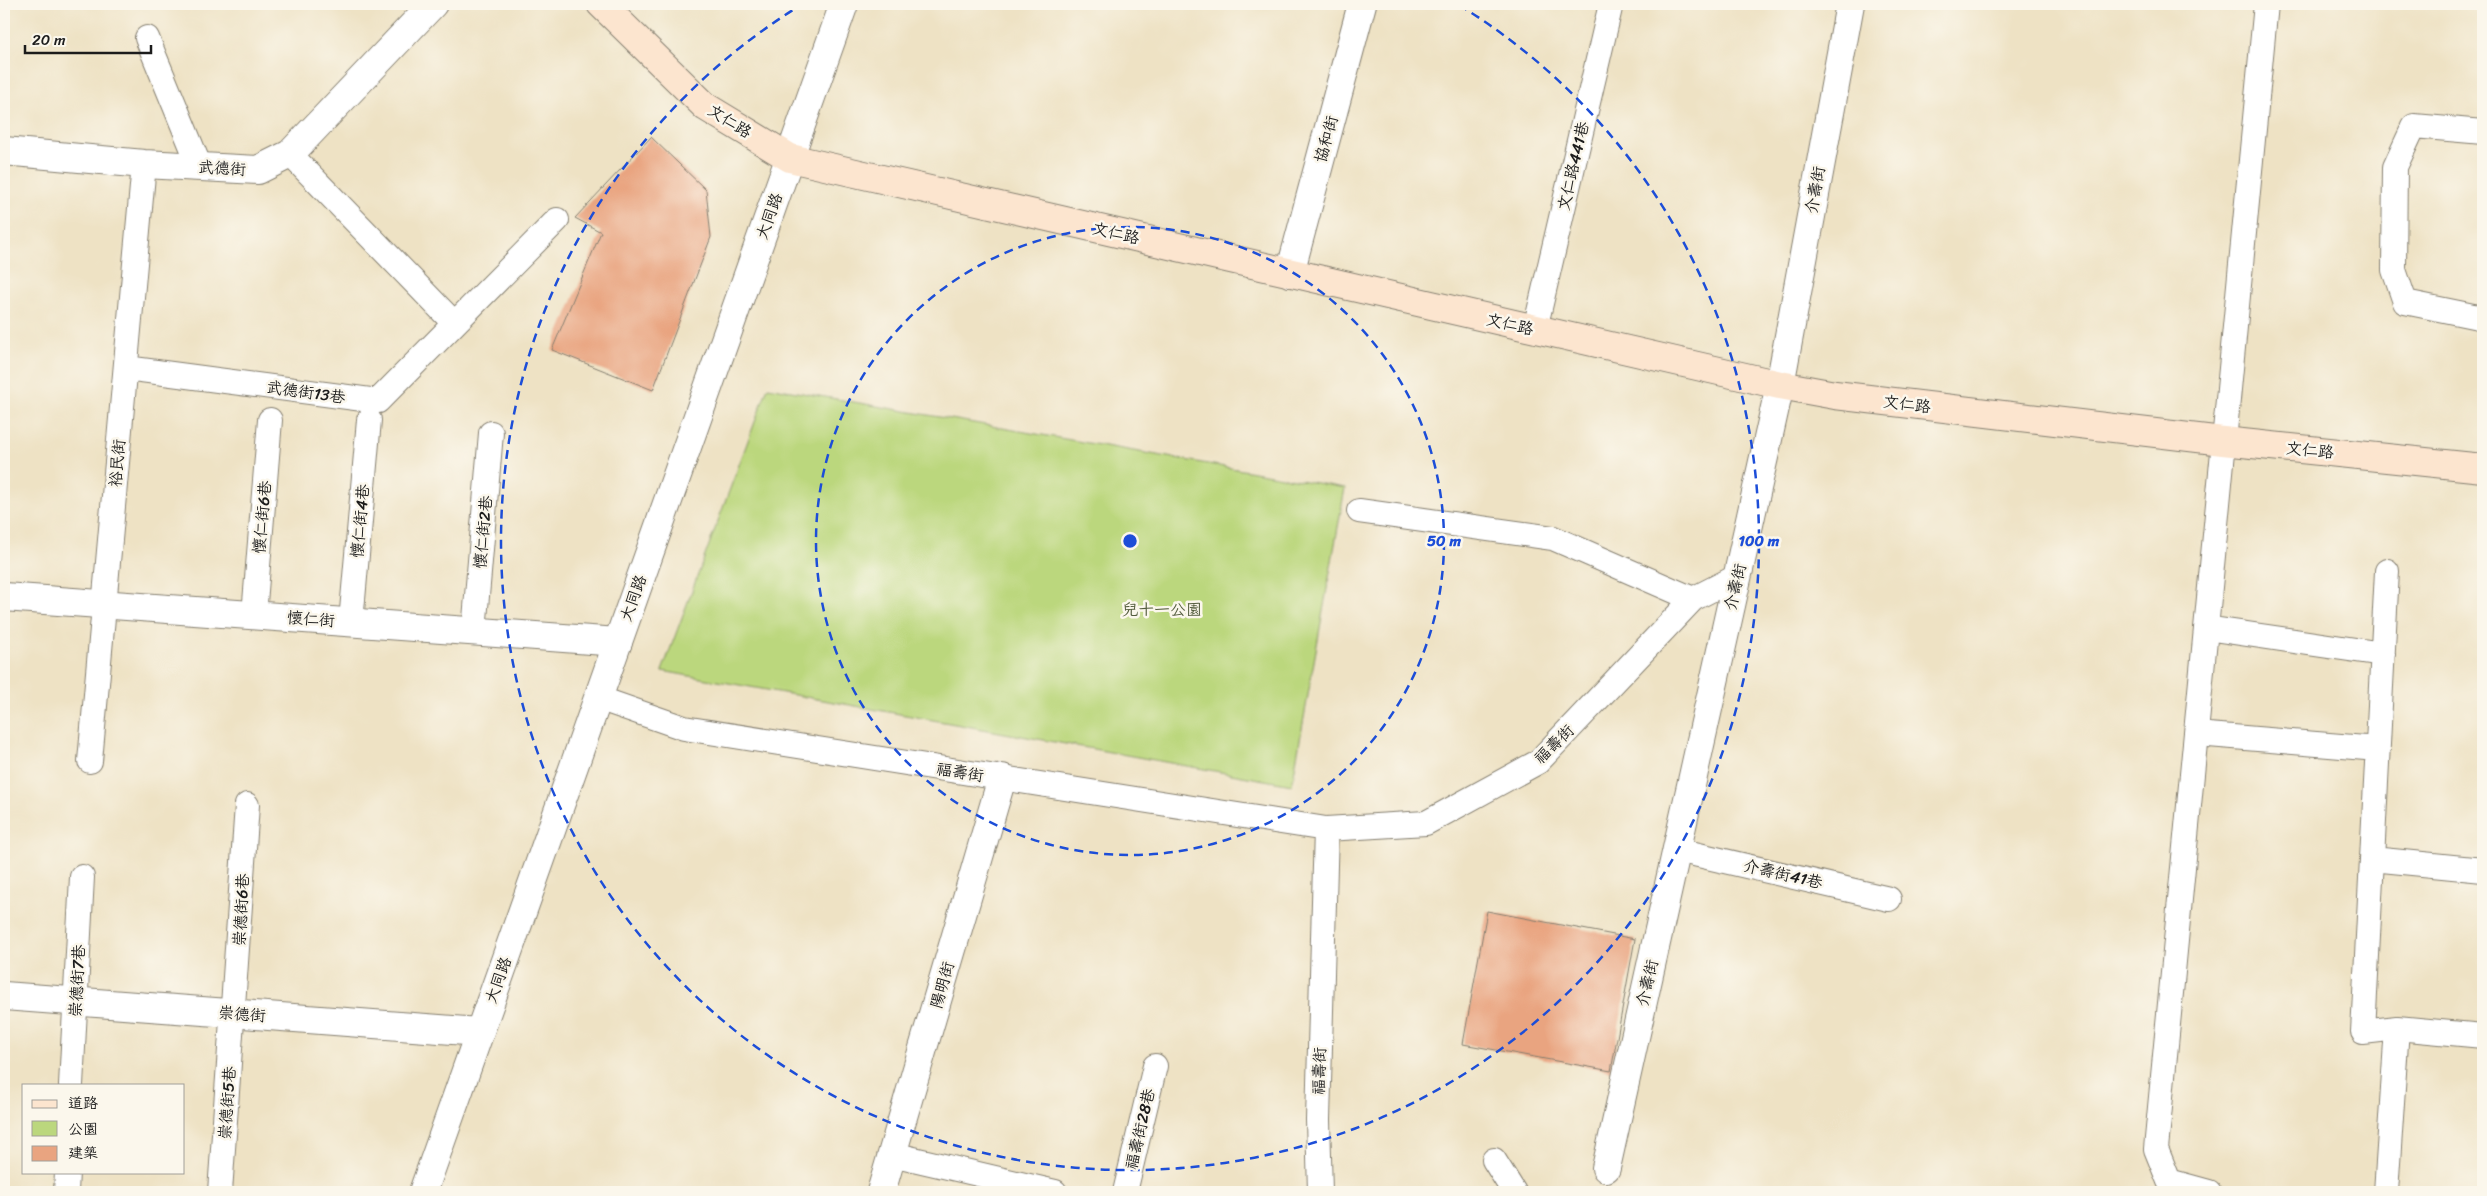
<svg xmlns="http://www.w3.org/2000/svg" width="2487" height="1196" viewBox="0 0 2487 1196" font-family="Sriracha,'LXGW WenKai TC',sans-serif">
	<rect width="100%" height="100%" fill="#fbf7ec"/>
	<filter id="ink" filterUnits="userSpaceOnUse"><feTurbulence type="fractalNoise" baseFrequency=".02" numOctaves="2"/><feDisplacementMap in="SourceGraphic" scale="10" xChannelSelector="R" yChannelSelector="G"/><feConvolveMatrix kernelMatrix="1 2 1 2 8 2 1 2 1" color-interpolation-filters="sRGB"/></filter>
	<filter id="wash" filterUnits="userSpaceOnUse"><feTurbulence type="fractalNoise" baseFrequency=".0096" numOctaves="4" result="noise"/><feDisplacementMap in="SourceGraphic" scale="20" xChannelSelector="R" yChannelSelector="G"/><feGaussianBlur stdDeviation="1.12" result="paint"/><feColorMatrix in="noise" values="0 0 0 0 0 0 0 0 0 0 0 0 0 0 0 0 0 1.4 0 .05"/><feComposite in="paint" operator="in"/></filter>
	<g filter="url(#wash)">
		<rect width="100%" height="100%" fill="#eee2c4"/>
		<!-- green -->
		<path fill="#bbd77d" stroke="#6c7a4c" d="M 768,387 L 1345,488 L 1292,785 L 662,671 Z"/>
		<g id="blocks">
			<!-- building -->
			<path fill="#e9a480" d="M 651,137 L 706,190 L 711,237 L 653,390 L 552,350 L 601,232 L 575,218 Z
				M 1487,911 L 1635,939 L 1611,1071 L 1463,1044 Z"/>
		</g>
	</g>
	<g filter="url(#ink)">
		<use href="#blocks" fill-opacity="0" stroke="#857f70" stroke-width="1"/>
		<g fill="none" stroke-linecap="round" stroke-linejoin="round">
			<!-- service casing -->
			<g stroke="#857f70" stroke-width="26">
				<path id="service" d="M 147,38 L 200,167
					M 2483,132 L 2414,126 L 2395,167 L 2394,270 L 2405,302 L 2483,318
					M 290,154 L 454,323
					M 1535,329 L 1611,4
					M 126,368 L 378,401 L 557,220
					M 1359,511 L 1553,538 L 1693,599
					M 2387,571 L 2363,1032 L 2397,1028 L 2483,1036
					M 254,615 L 270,420
					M 351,622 L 369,420
					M 2206,628 L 2383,654
					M 474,631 L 491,433
					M 598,698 L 684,728 L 1326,829 L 1426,823 L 1538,762 L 1693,599 L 1738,576
					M 2196,734 L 2378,749
					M 90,761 L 144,164
					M 1677,850 L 1889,899
					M 2372,859 L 2483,870
					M 71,1085 L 82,877
					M 892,1154 L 1055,1192
					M 1494,1160 L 1514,1192
					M 66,1192 L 67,1172
					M 220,1192 L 247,805
					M 1125,1192 L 1155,1066
					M 1320,1192 L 1318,1120 L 1326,829
					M 2209,1192 L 2169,1181 L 2156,1149 L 2266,4
					M 2386,1192 L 2397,1028"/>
			</g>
			<!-- minor casing -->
			<g stroke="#857f70" stroke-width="30">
				<path id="minor" d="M 4,151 L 144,164 L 258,170 L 290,154 L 433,4
					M 1290,273 L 1362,4
					M 4,597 L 618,642
					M 4,996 L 479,1032
					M 1606,1168 L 1780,385 L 1850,4
					M 881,1192 L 1002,778"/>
			</g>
			<!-- tertiary casing -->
			<g stroke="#857f70" stroke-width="30">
				<path id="tertiary" d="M 423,1192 L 844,4"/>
			</g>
			<!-- secondary casing -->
			<g stroke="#857f70" stroke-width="30">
				<path id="secondary" d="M 601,4 L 706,107 L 790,158 L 1780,385 L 1835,395 L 2223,441 L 2483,468"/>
			</g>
			<!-- service -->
			<use href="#service" stroke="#fff" stroke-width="24"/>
			<!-- minor -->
			<use href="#minor" stroke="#fff" stroke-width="28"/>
			<!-- tertiary -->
			<use href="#tertiary" stroke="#fff" stroke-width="28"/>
			<!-- secondary -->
			<use href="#secondary" stroke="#fce5cf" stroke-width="28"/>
		</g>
	</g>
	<!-- distance rings -->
	<g fill="none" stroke="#1d4ed8" stroke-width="2.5" stroke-dasharray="9 6">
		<circle cx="1130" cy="541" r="314"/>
		<path d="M1459 5A629 629 0 1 1 801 5"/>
	</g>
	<g text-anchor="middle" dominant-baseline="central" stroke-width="5" stroke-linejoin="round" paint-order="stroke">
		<!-- street labels -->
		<g font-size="16" fill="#1c1c1c" stroke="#fbf7ec">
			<text transform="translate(730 121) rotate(32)">文仁路</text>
			<text transform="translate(1326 139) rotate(-75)">協和街</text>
			<text transform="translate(1573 166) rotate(-77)">文仁路441巷</text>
			<text transform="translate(222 168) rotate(3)">武德街</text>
			<text transform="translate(1815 190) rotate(-80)">介壽街</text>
			<text transform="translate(769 216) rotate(-70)">大同路</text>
			<text transform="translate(1116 233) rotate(13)">文仁路</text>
			<text transform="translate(1510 324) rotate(13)">文仁路</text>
			<text transform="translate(306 392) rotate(8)">武德街13巷</text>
			<text transform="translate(1907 404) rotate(7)">文仁路</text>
			<text transform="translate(2310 450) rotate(6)">文仁路</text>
			<text transform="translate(117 463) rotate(-85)">裕民街</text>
			<text transform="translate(262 517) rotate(-85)">懷仁街6巷</text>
			<text transform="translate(360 521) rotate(-85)">懷仁街4巷</text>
			<text transform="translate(483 532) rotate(-85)">懷仁街2巷</text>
			<text transform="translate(1735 587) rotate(-77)">介壽街</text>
			<text transform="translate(633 598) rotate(-70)">大同路</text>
			<text transform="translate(311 619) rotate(4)">懷仁街</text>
			<text transform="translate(1554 744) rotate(-44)">福壽街</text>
			<text transform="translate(960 772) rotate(9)">福壽街</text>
			<text transform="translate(1783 874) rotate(13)">介壽街41巷</text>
			<text transform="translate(241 910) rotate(-87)">崇德街6巷</text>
			<text transform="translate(498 980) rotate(-70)">大同路</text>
			<text transform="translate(77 981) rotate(-87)">崇德街7巷</text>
			<text transform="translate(1647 983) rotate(-77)">介壽街</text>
			<text transform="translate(942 985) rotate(-74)">陽明街</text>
			<text transform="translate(242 1014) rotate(4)">崇德街</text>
			<text transform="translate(1319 1071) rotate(-88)">福壽街</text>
			<text transform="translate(227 1103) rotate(-86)">崇德街5巷</text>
			<text transform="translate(1140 1129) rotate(-77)">福壽街28巷</text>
		</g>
		<!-- park labels -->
		<g font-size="16" fill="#545d3e" stroke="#fbf7ec">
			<text x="1162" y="609">兒十一公園</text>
		</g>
	</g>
	<circle cx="1130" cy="541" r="8" fill="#1d4ed8" stroke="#fbf7ec" stroke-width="2.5"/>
	<g font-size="15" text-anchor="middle" font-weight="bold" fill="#1d4ed8" stroke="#fbf7ec" stroke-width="5" stroke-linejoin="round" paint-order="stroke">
		<text x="1444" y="546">50 m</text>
		<text x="1759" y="546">100 m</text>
	</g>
	<!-- margin -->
	<rect width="2487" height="1196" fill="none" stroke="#fbf7ec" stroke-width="20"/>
	<!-- legend -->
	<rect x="22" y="1084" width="162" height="90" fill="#fbf7ec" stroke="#a29f99"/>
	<rect x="32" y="1100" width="25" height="8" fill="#fce5cf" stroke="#a29f99"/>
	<text x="68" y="1108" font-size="15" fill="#1c1c1c">道路</text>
	<rect x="32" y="1121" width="25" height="15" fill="#bbd77d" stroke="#a29f99"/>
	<text x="68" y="1134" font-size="15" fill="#1c1c1c">公園</text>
	<rect x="32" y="1146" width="25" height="15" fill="#e9a480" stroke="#a29f99"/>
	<text x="68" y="1158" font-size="15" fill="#1c1c1c">建築</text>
	<!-- scale -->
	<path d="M25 45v8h126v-8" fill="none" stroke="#1c1c1c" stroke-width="2.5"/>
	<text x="32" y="45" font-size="15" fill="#1c1c1c" stroke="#fbf7ec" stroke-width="4" paint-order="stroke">20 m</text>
</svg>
